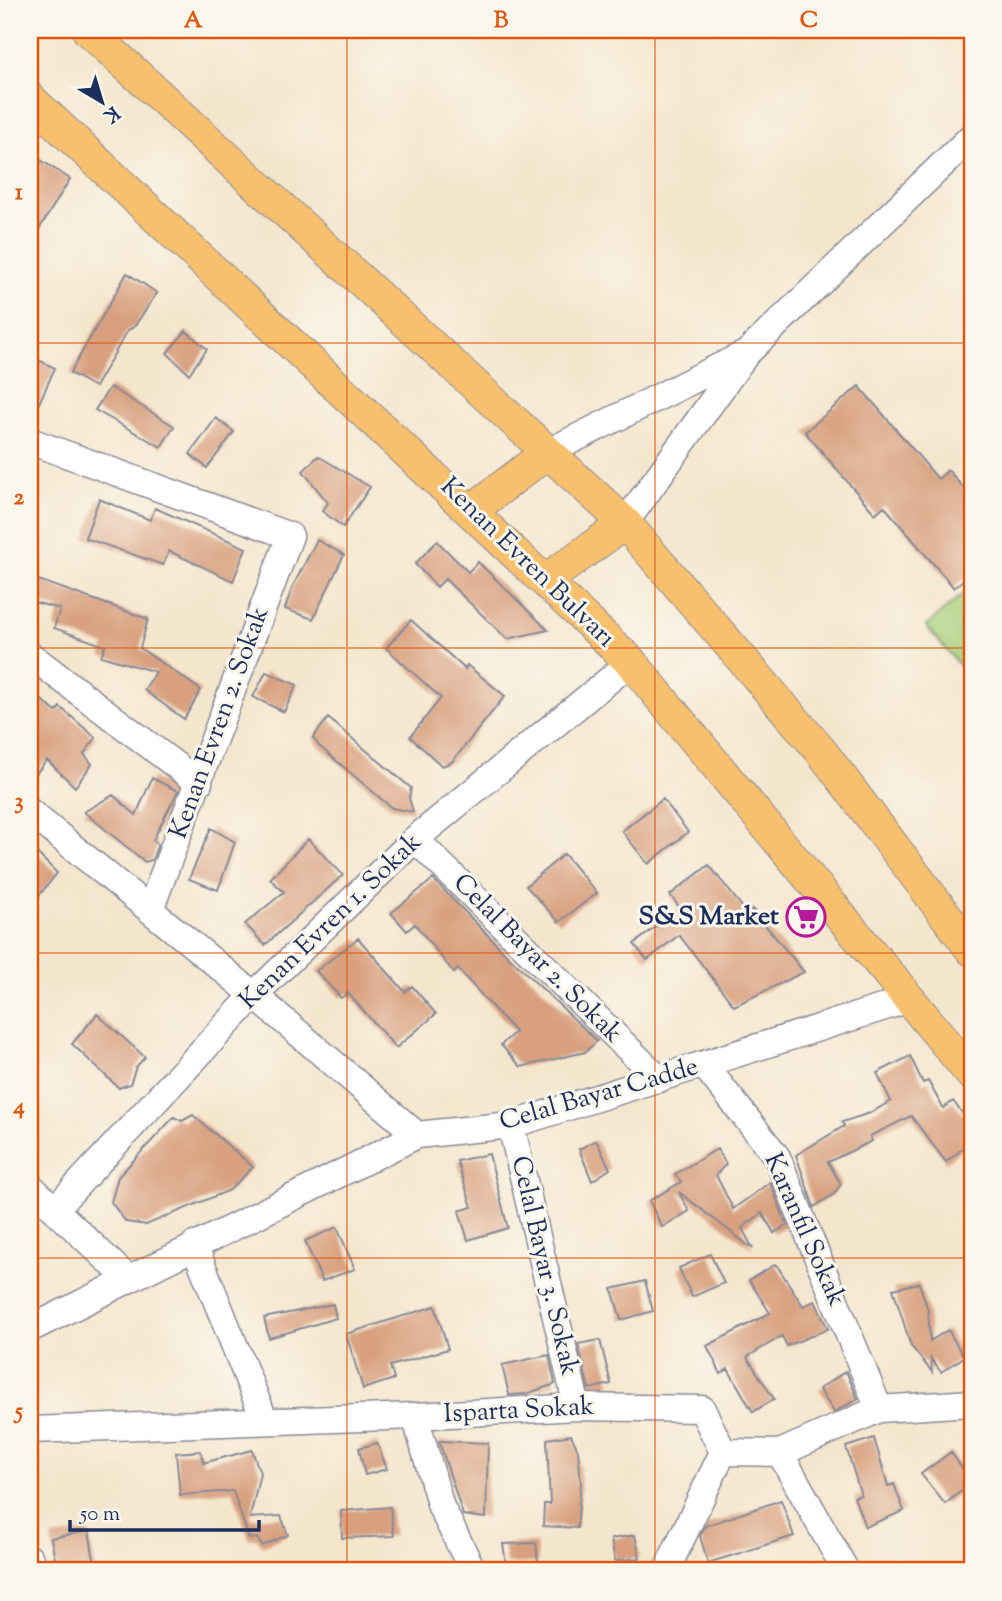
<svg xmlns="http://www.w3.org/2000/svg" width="1002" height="1601" viewBox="0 0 1002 1601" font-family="'Sorts Mill Goudy',serif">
	<rect width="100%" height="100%" fill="#fbf7ec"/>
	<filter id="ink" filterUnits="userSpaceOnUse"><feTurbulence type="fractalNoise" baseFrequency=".0143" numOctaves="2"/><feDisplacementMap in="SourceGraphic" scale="14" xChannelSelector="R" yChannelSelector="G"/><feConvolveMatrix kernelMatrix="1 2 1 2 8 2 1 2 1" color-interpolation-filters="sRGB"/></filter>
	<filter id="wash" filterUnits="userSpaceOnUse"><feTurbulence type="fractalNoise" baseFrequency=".00686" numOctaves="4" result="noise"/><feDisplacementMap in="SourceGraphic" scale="28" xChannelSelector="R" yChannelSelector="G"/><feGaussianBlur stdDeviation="1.57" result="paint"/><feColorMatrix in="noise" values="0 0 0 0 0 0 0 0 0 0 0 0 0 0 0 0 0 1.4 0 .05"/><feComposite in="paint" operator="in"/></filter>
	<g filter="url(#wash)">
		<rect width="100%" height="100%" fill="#f4e6cd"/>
		<!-- green -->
		<path fill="#a7cc76" stroke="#617e6a" stroke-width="2" d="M 972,586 L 972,680 L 926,626 Z"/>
		<g id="blocks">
			<!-- building -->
			<path fill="#d8a07f" d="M 30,153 L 70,179 L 30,244 Z
				M 127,273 L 157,293 L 134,327 L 128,330 L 95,387 L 70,373 Z
				M 186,331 L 207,349 L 189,374 L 167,353 Z
				M 30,356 L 55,368 L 30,423 Z
				M 859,386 L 938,479 L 948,470 L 972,498 L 972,572 L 954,588 L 884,506 L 875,514 L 805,432 Z
				M 110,387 L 174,426 L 161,447 L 95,410 Z
				M 216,418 L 234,432 L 207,468 L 190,454 Z
				M 318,456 L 370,487 L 343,527 L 322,511 L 328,503 L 303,471 Z
				M 99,499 L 150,520 L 155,508 L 246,548 L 233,581 L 169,551 L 163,565 L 85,538 Z
				M 317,540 L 344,555 L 313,619 L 285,609 L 292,588 Z
				M 437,541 L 468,572 L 478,562 L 548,630 L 507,639 L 445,579 L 437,587 L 415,564 Z
				M 30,577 L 148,619 L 140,648 L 201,690 L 184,719 L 144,690 L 156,672 L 101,656 L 105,646 L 54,628 L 60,609 L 30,601 Z
				M 411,620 L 465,669 L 467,665 L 505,696 L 452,762 L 442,766 L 410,737 L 441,698 L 386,648 Z
				M 266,672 L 297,685 L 284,712 L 253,697 Z
				M 30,690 L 56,712 L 60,707 L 96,738 L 84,754 L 92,764 L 75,787 L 47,760 L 30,781 Z
				M 328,718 L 411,788 L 409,798 L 413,812 L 392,808 L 319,746 L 313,738 Z
				M 152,778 L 178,791 L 153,840 L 158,844 L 152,860 L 145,862 L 84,812 L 113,795 L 136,815 Z
				M 663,799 L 688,832 L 648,864 L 622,831 Z
				M 211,828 L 235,842 L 218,890 L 189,879 Z
				M 308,839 L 343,875 L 265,945 L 245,924 L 284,892 L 270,879 Z
				M 30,846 L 57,873 L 30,907 Z
				M 564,854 L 597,893 L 559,922 L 526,886 Z
				M 709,865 L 747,913 L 752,909 L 804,972 L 734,1006 L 679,935 L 647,960 L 634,944 L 680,908 L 670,895 Z
				M 433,879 L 509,957 L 597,1041 L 585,1052 L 521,1067 L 501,1045 L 515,1032 L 458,969 L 454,973 L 415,924 L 407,931 L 391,913 Z
				M 358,938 L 405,992 L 412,986 L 436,1014 L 396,1048 L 348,993 L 341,998 L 316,971 Z
				M 97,1014 L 145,1057 L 136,1067 L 130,1084 L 119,1088 L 72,1044 Z
				M 910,1056 L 923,1083 L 928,1081 L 943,1108 L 953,1101 L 972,1126 L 972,1141 L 946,1162 L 911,1116 L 870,1136 L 872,1141 L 828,1162 L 841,1184 L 834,1194 L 814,1207 L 796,1155 L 844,1126 L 842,1122 L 870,1113 L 891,1101 L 877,1073 Z
				M 193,1115 L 253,1167 L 230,1190 L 146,1225 L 126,1222 L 111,1202 L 118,1177 L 174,1117 L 182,1121 Z
				M 596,1140 L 610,1169 L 592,1181 L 579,1149 Z
				M 717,1149 L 726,1164 L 716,1175 L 733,1209 L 770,1182 L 787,1225 L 774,1233 L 762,1213 L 742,1228 L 753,1249 L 679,1192 L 689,1211 L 662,1227 L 649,1201 L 681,1182 L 675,1174 Z
				M 489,1154 L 508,1228 L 468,1240 L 459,1211 L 472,1207 L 457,1161 Z
				M 337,1227 L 355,1269 L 322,1281 L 305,1241 Z
				M 710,1254 L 724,1283 L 692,1297 L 679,1268 Z
				M 776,1264 L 803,1306 L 815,1301 L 828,1329 L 787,1346 L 782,1336 L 747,1357 L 774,1399 L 753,1412 L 728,1369 L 721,1374 L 707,1346 L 770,1313 L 749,1280 Z
				M 645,1281 L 653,1311 L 621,1320 L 612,1289 Z
				M 919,1283 L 928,1310 L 930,1341 L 948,1330 L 964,1357 L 941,1372 L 931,1359 L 932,1372 L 911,1346 L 893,1289 Z
				M 333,1304 L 336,1318 L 269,1338 L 264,1318 Z
				M 435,1306 L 448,1349 L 390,1366 L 394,1379 L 363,1389 L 346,1334 Z
				M 600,1340 L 611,1384 L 589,1389 L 578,1344 Z
				M 549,1355 L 555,1384 L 526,1394 L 509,1395 L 502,1365 Z
				M 846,1371 L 858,1399 L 834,1412 L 819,1389 Z
				M 571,1435 L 578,1450 L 581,1483 L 577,1528 L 543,1526 L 544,1504 L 550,1504 L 547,1439 Z
				M 874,1438 L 888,1486 L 894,1484 L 904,1511 L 865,1527 L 854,1497 L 861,1495 L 846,1447 Z
				M 439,1441 L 488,1443 L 486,1518 L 463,1515 Z
				M 377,1443 L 387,1469 L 365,1475 L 359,1448 Z
				M 252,1450 L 260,1473 L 250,1518 L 281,1516 L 288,1535 L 262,1546 L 257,1538 L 249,1539 L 233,1491 L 180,1495 L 176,1453 L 201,1451 L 203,1463 Z
				M 951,1452 L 972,1483 L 945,1504 L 921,1474 Z
				M 781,1500 L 794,1536 L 708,1563 L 700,1536 L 705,1526 Z
				M 390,1507 L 394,1536 L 342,1538 L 341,1511 Z
				M 89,1531 L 96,1571 L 57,1571 L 51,1538 Z
				M 635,1535 L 640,1558 L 615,1561 L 611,1539 Z
				M 536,1543 L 538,1563 L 506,1564 L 503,1544 Z"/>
		</g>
	</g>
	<g filter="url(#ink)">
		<use href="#blocks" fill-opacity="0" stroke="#888a96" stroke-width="2"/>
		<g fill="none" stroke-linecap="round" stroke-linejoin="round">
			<!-- minor casing -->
			<g stroke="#888a96" stroke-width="29">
				<path id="minor" d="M 30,441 L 290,536 L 150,910
					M 548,452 L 741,356
					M 625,523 L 746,354 L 972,136
					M 30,655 L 199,783
					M 30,812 L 254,995 L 417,1135
					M 415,839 L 659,1079
					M 704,1065 L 777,1157 L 879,1409
					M 511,1125 L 577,1407
					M 30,1186 L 128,1279
					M 55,1209 L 254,995 L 415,839 L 631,662
					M 194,1245 L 265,1421
					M 30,1329 L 417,1135 L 511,1125 L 910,999
					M 415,1416 L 441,1507 L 473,1571
					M 30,1430 L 415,1416 L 577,1407 L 702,1409 L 723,1452 L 780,1453 L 879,1409 L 972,1403
					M 780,1453 L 846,1571
					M 30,1559 L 35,1571
					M 666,1571 L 723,1452"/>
			</g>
			<!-- major casing -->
			<g stroke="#888a96" stroke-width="34">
				<path id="major" d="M 88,30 L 625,523 L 821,751 L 972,950
					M 30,99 L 631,662 L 972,1075
					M 472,510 L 548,452
					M 546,580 L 625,523"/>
			</g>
			<!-- minor -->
			<use href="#minor" stroke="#fff" stroke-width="26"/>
			<!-- major -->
			<use href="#major" stroke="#f8bf6c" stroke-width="32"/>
		</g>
	</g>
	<!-- grid -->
	<path fill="none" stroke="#de5710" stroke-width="2" stroke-opacity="0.55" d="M 347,30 L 347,1571M 655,30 L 655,1571M 30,343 L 972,343M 30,648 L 972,648M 30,953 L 972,953M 30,1258 L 972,1258"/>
	<!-- icons -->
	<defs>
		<g id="supermarket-ring" transform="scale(2.0125)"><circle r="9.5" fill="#fbf7ec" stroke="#b5179e" stroke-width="1.5"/><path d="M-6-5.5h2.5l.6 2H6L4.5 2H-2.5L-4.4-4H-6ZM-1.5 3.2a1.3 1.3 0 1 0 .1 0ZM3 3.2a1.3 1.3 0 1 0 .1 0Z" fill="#b5179e"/></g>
	</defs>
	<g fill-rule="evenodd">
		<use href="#supermarket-ring" x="806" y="917"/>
	</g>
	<g text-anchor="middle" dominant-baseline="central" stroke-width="6" stroke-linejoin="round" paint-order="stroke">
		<!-- street labels -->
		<g font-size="26" fill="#1b2f5e" stroke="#fbf7ec">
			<text transform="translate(527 563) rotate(44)">Kenan Evren Bulvarı</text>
			<text transform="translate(220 723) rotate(-70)">Kenan Evren 2. Sokak</text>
			<text transform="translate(331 922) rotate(-44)">Kenan Evren 1. Sokak</text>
			<text transform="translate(537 959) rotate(45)">Celal Bayar 2. Sokak</text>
			<text transform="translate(599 1095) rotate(-16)">Celal Bayar Cadde</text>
			<text transform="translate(804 1230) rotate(66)">Karanfil Sokak</text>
			<text transform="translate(544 1266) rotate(77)">Celal Bayar 3. Sokak</text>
			<text transform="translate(519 1411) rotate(-3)">Isparta Sokak</text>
		</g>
		<!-- poi labels -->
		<g font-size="26" font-weight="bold" fill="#1b2f5e" stroke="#fbf7ec" text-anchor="end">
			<text x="779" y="917">S&amp;S Market</text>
		</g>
	</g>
	<!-- margin -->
	<rect width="1002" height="1601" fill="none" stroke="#fbf7ec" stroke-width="77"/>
	<!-- north arrow -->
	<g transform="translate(102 102) rotate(142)" stroke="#fbf7ec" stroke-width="5" paint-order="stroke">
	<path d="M0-5L12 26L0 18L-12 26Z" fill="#1b2f5e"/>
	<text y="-10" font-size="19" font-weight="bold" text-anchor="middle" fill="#1b2f5e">K</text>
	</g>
	<!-- scale -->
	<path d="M70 1520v10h189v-10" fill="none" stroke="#1b2f5e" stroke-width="3.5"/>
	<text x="80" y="1520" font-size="21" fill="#1b2f5e" stroke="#fbf7ec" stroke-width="5" paint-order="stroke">50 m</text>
	<rect x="38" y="38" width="926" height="1524" fill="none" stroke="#de5710" stroke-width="2.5"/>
	<g font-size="23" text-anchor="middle" font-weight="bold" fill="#de5710">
		<text x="193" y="27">A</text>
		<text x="501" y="27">B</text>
		<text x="809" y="27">C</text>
		<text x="19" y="199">1</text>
		<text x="19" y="504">2</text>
		<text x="19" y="808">3</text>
		<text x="19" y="1113">4</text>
		<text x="19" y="1418">5</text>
	</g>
</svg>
